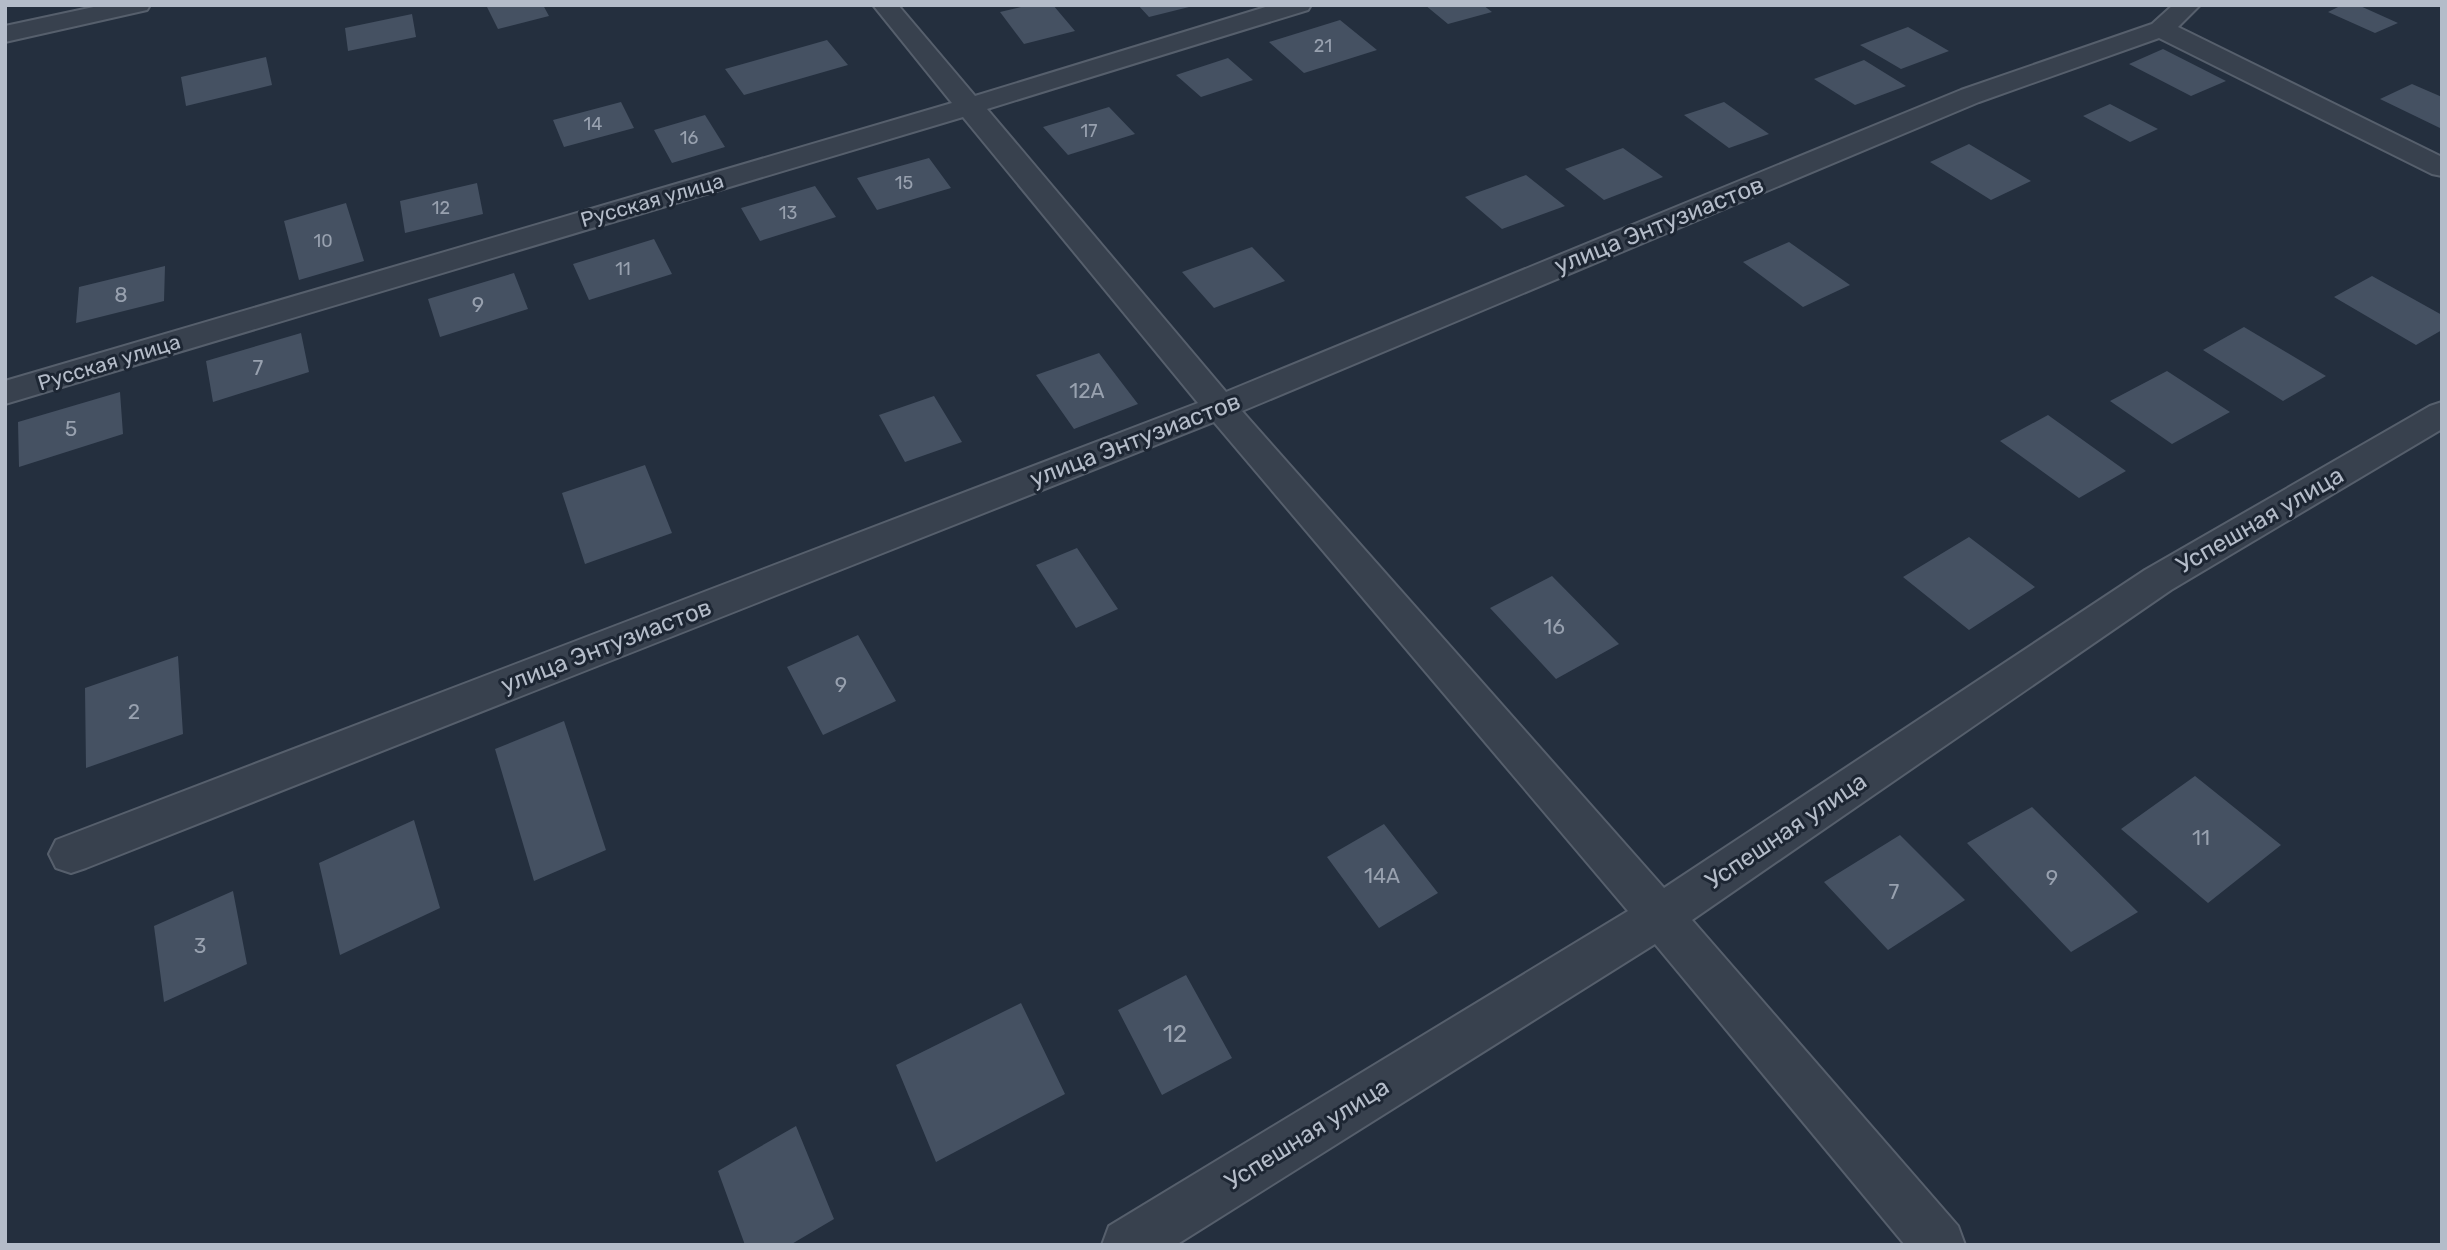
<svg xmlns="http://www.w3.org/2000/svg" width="2447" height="1250" viewBox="0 0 2447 1250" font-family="Rubik,sans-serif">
	<rect width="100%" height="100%" fill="#242f3e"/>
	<!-- building -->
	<path fill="#455162" d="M 486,5 L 543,5 L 549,16 L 498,29 Z
		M 1029,5 L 1053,5 L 1075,31 L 1024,44 L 1000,12 Z
		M 1138,5 L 1193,5 L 1193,6 L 1149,17 Z
		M 1425,5 L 1483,5 L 1492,12 L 1448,24 Z
		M 2342,5 L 2358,5 L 2398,23 L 2375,33 L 2328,12 Z
		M 412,14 L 416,37 L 348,51 L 345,28 Z
		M 1340,20 L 1377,50 L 1304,73 L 1269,42 Z
		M 1908,27 L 1949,51 L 1901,69 L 1860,45 Z
		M 827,40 L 848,65 L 744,95 L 725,69 Z
		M 2163,49 L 2226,81 L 2191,96 L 2129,64 Z
		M 266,57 L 272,85 L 186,106 L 181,77 Z
		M 1228,58 L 1253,80 L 1201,97 L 1176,75 Z
		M 1864,60 L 1906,86 L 1855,105 L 1814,79 Z
		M 2412,84 L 2442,97 L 2442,129 L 2380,99 Z
		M 621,102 L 634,128 L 564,147 L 553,120 Z
		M 1724,102 L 1769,134 L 1729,148 L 1684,115 Z
		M 2110,104 L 2158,129 L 2130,142 L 2083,116 Z
		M 1109,107 L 1135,134 L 1068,155 L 1043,127 Z
		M 705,115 L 725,147 L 672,163 L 654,130 Z
		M 1969,144 L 2031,181 L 1991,200 L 1930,162 Z
		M 1623,148 L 1663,177 L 1604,200 L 1565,169 Z
		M 929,158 L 951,188 L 877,210 L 857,178 Z
		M 1526,175 L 1565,206 L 1502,229 L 1465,197 Z
		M 477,183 L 483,214 L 405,233 L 400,201 Z
		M 815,186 L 836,217 L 760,241 L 741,208 Z
		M 346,203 L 364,261 L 299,280 L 284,221 Z
		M 654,239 L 672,274 L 589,300 L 573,264 Z
		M 1789,242 L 1850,285 L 1803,307 L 1743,262 Z
		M 1252,247 L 1285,281 L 1214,308 L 1182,272 Z
		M 165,266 L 164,301 L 76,323 L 79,287 Z
		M 514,273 L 528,309 L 440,337 L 428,299 Z
		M 2372,276 L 2442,315 L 2442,330 L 2416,345 L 2334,297 Z
		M 2244,327 L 2326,376 L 2283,401 L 2203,350 Z
		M 301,333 L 309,372 L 213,402 L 206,361 Z
		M 1099,353 L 1138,404 L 1074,429 L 1036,375 Z
		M 2167,371 L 2230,412 L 2172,444 L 2110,401 Z
		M 120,392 L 123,434 L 19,467 L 18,422 Z
		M 934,396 L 962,442 L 905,462 L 879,415 Z
		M 2048,415 L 2126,471 L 2079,498 L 2000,441 Z
		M 645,465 L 672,533 L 585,564 L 562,493 Z
		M 1969,537 L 2035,587 L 1969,630 L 1903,577 Z
		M 1077,548 L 1118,609 L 1076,628 L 1036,565 Z
		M 1552,576 L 1619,644 L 1556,679 L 1490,608 Z
		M 858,635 L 896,701 L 823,735 L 787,667 Z
		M 178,656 L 183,734 L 86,768 L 85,688 Z
		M 564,721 L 606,850 L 534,881 L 495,749 Z
		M 2195,776 L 2281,845 L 2208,903 L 2121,829 Z
		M 2032,807 L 2138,912 L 2071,952 L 1967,843 Z
		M 414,820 L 440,908 L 340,955 L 319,863 Z
		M 1384,824 L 1438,893 L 1379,928 L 1327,857 Z
		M 1900,835 L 1965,900 L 1888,950 L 1824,882 Z
		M 233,891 L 247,964 L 164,1002 L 154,926 Z
		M 1186,975 L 1232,1058 L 1162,1095 L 1118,1010 Z
		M 1021,1003 L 1065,1094 L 936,1162 L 896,1065 Z
		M 796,1126 L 834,1219 L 790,1245 L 745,1245 L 718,1171 Z"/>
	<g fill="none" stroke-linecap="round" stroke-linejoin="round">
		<!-- street casing -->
		<g stroke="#565f6c" stroke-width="4">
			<path id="street" d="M 103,5 L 150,5 L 147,10 L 5,42 L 5,26 Z
				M 873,5 L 898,5 L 975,96 L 1272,5 L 1311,5 L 1308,10 L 987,109 L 1226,392 L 1961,90 L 2152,24 L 2173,5 L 2200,5 L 2178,27 L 2442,157 L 2442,176 L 2432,174 L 2159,38 L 1979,102 L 1242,411 L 1664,888 L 2145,570 L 2430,406 L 2442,402 L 2442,429 L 2171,590 L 1692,920 L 1958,1226 L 1965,1245 L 1905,1245 L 1655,944 L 1176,1245 L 1102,1245 L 1109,1226 L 1628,911 L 1214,422 L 86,868 L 71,873 L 56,868 L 49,854 L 56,840 L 1198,403 L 963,117 L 5,404 L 5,381 L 952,103 Z"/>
		</g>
		<!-- street -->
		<use href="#street" fill="#38414e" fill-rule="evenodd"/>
	</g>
	<g text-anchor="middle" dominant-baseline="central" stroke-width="6" stroke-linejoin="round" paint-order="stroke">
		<!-- far-number labels -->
		<g font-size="18" fill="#98a1af">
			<text x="1323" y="46">21</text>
			<text x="593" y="124">14</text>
			<text x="1089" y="131">17</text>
			<text x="689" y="138">16</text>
			<text x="904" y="183">15</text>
			<text x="441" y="208">12</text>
			<text x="788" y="213">13</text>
			<text x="323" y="241">10</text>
			<text x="623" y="269">11</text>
		</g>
		<!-- far-street labels -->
		<g font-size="21" fill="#b4bcc9" stroke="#1d2633">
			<text transform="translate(652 200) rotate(-16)">Русская улица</text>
			<text transform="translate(109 362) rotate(-17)">Русская улица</text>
		</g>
		<!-- number labels -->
		<g font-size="21" fill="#98a1af">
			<text x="121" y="294">8</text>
			<text x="478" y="304">9</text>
			<text x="258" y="367">7</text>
			<text x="1087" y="390">12А</text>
			<text x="71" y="428">5</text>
			<text x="1554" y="626">16</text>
			<text x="841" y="684">9</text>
			<text x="134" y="711">2</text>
			<text x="2201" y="837">11</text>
			<text x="1382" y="875">14А</text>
			<text x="2052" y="877">9</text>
			<text x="1894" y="891">7</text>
			<text x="200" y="945">3</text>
		</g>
		<!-- street labels -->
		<g font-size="24" fill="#b4bcc9" stroke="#1d2633">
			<text transform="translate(1659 225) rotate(-22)">улица Энтузиастов</text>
			<text transform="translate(1135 440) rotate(-21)">улица Энтузиастов</text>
			<text transform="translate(2260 520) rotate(-30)">Успешная улица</text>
			<text transform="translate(606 646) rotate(-21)">улица Энтузиастов</text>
			<text transform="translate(1786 831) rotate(-34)">Успешная улица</text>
			<text transform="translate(1307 1134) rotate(-32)">Успешная улица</text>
		</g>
		<!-- near-number labels -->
		<g font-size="24" fill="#98a1af">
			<text x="1175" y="1034">12</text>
		</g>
	</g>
	<!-- border -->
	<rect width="2447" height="1250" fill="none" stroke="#b4bcc9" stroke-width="14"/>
</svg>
